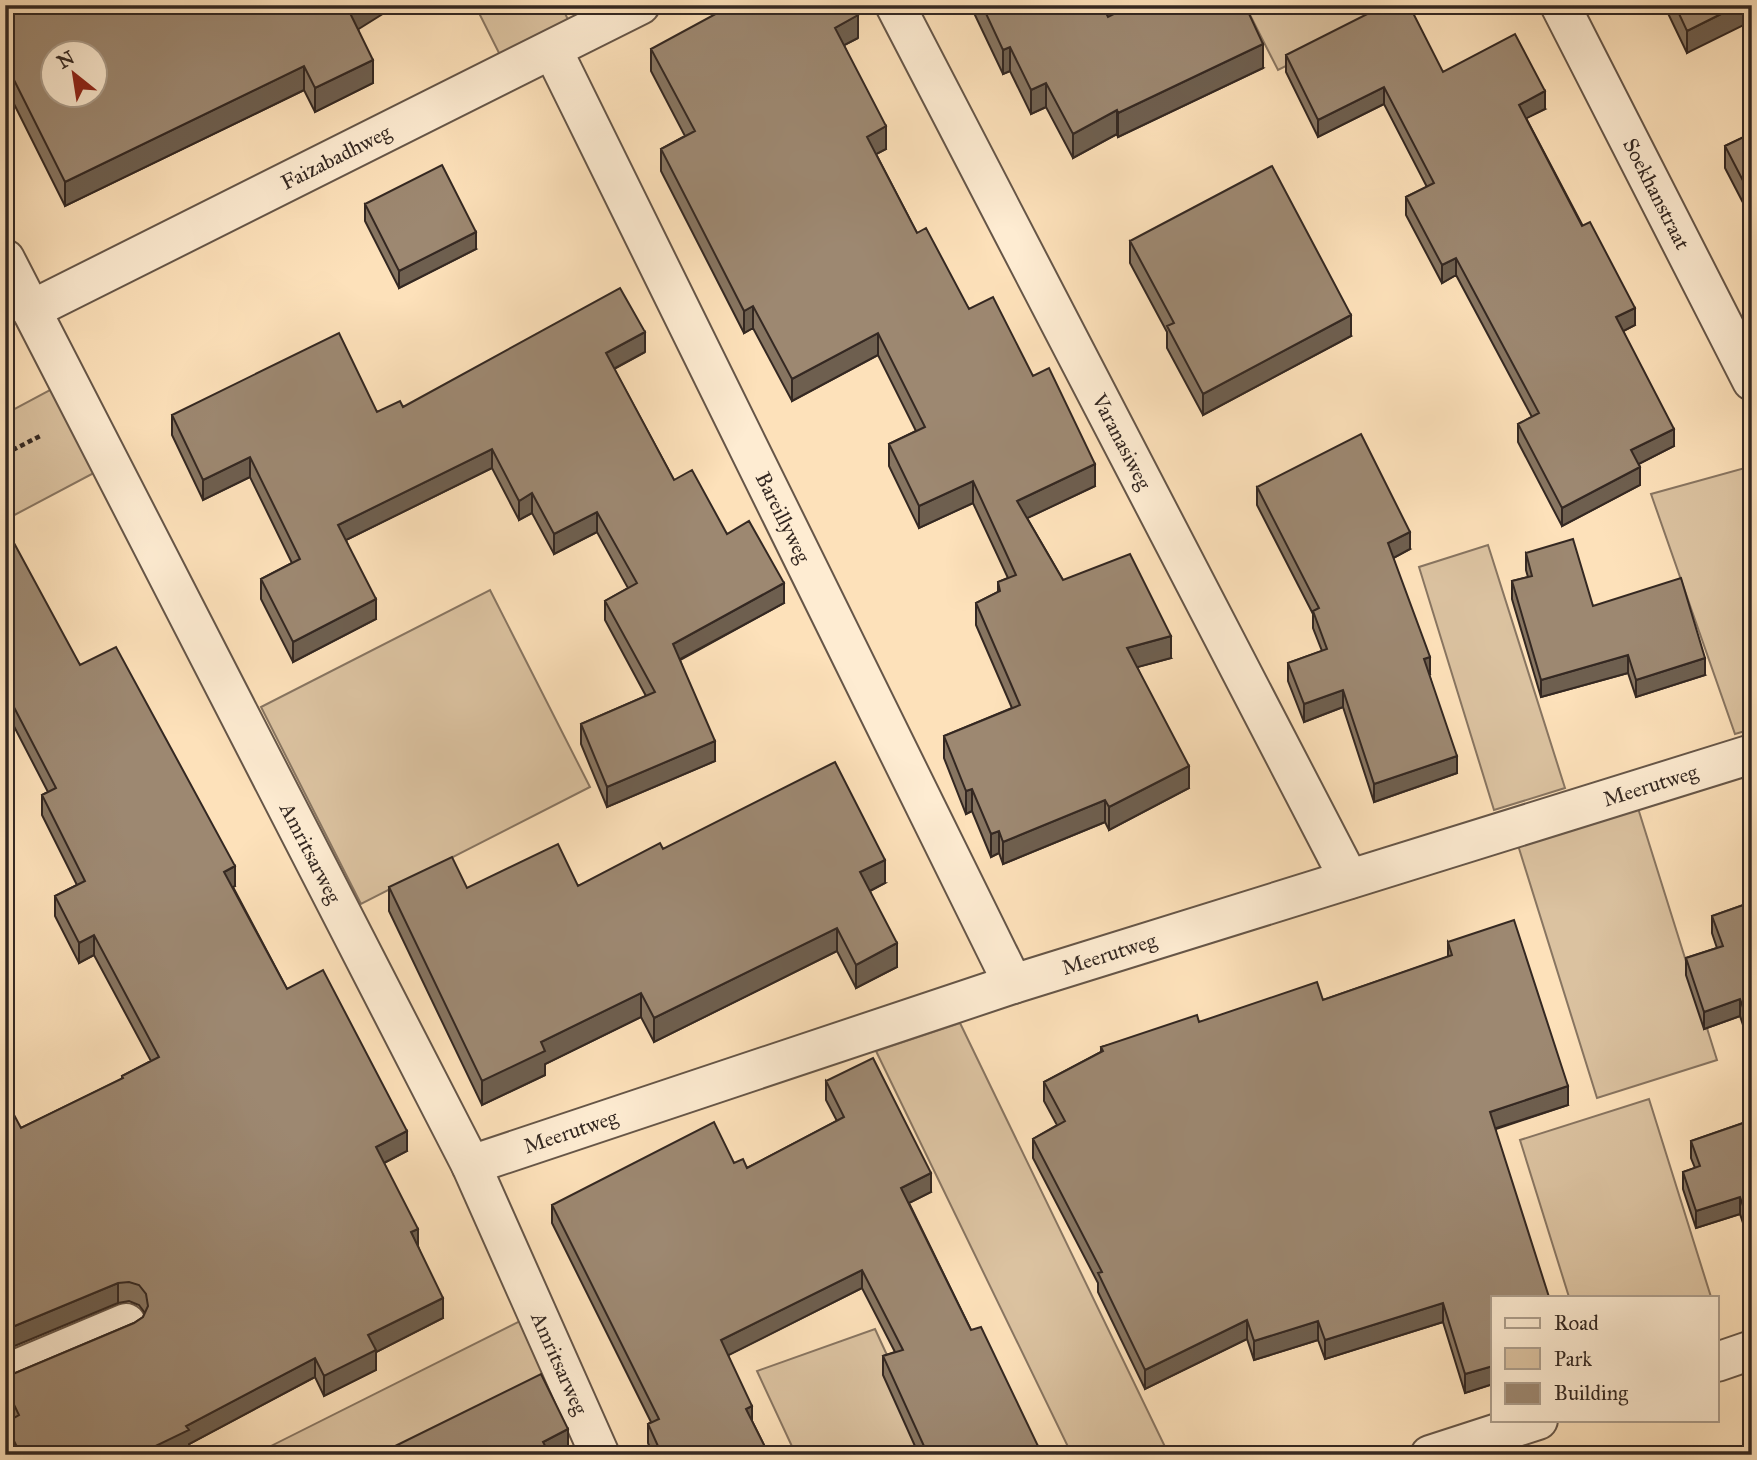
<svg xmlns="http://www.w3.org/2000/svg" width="1757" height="1460" viewBox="0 0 1757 1460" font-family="'IM FELL Great Primer',serif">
	<rect width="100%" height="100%" fill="#fde1ba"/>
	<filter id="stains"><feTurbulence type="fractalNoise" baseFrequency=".00286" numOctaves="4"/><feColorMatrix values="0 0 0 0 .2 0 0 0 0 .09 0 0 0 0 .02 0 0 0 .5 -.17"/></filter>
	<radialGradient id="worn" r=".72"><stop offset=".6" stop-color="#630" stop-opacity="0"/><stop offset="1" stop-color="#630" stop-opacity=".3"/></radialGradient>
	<!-- green -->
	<path fill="#dbc2a0" stroke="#887561" stroke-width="2" d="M 475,5 L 561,5 L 572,28 L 503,61 Z
		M 1245,5 L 1409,5 L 1278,70 Z
		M 63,383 L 107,466 L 5,520 L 5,414 Z
		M 1752,466 L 1752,729 L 1735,734 L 1651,494 Z
		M 1488,545 L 1565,788 L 1494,810 L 1419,567 Z
		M 490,590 L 590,787 L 361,904 L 261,707 Z
		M 1637,805 L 1717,1060 L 1597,1098 L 1517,842 Z
		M 960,1023 L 1169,1455 L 1072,1455 L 876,1051 Z
		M 1649,1099 L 1711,1297 L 1569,1297 L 1520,1140 Z
		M 524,1319 L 553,1378 L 400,1455 L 253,1455 Z
		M 875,1329 L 933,1455 L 796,1455 L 757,1371 Z"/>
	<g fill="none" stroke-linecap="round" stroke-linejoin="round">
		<!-- minor casing -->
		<g stroke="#665648" stroke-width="42">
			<g id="minor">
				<path id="s1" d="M 895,5 L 1349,879"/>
				<path id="s2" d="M 1560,5 L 1752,381"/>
				<path id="s3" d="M 553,51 L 1013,984"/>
				<path id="s4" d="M 5,259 L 471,1165 L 600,1455"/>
				<path id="s5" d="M 31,310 L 640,5"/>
				<path id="s6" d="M 471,1165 L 1013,984 L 1752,754"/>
				<path d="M 1717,1362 L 1752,1350"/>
				<path d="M 5,1374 L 126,1323"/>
				<path d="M 1430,1455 L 1538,1420"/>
			</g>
		</g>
		<!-- path -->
		<path stroke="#342822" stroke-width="4.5" stroke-dasharray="5 3.5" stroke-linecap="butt" d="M 5,454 L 42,435"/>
		<!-- minor -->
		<use href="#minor" stroke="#feecd2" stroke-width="38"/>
	</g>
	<!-- wall -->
	<path fill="#877561" stroke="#342822" stroke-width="2" d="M 5,5 L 358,29 L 373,83 L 315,112 L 304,90 L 65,206 L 5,86 Z
		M 974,5 L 1102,5 L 1108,17 L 1263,68 L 1118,137 L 1117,134 L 1073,158 L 1046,107 L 1031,114 L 1010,71 L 1003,74 L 974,13 Z
		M 1664,5 L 1752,5 L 1687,53 Z
		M 858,38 L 844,45 L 886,149 L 876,154 L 917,233 L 969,309 L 1033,376 L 1095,486 L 1027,518 L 1063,580 L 1171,658 L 1137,667 L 1189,788 L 1109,830 L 1105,822 L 1003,864 L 999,853 L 991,857 L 972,811 L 966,814 L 944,758 L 944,736 L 1012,708 L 976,625 L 976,603 L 998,592 L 998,582 L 1008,578 L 973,503 L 919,528 L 889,466 L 889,444 L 916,431 L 878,355 L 792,401 L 753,328 L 744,333 L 661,171 L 661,149 L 685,136 L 651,71 L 651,49 Z
		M 1286,55 L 1443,72 L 1545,109 L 1526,118 L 1635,325 L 1623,331 L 1674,446 L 1638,464 L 1640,485 L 1562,526 L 1518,442 L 1518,424 L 1532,417 L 1456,275 L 1442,283 L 1406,215 L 1406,197 L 1427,187 L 1384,104 L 1318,137 L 1286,72 Z
		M 1752,133 L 1752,220 L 1725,168 L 1725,146 Z
		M 365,204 L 476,249 L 399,288 L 365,221 Z
		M 1130,241 L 1351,336 L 1203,415 L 1167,348 L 1167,332 L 1130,263 Z
		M 645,352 L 614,369 L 674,480 L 727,534 L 784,603 L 680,660 L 715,761 L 607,807 L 581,744 L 581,724 L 646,696 L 605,620 L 605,601 L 628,588 L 597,532 L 554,554 L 532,513 L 519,520 L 492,468 L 346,540 L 376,619 L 293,662 L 261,599 L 261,579 L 292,563 L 250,477 L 203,500 L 172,435 L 172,415 L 377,412 L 403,407 Z
		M 1257,487 L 1410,549 L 1393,558 L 1430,674 L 1429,674 L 1457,773 L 1374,802 L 1343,707 L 1304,722 L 1288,681 L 1288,663 L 1322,651 L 1313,628 L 1313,614 L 1257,505 Z
		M 5,548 L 80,665 L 235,886 L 233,887 L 287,989 L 407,1151 L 384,1163 L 418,1246 L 443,1318 L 376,1352 L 376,1370 L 324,1396 L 315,1377 L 189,1444 L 189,1450 L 179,1455 L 11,1455 L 5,1443 L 5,1423 L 12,1419 L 5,1406 L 5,1375 L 13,1374 L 134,1323 L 143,1317 L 145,1313 L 139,1305 L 129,1301 L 118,1303 L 21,1128 L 122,1079 L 122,1076 L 151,1061 L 94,955 L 79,963 L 55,916 L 55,896 L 77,885 L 42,815 L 42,795 L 48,792 L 5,709 Z
		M 1526,553 L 1593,606 L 1705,675 L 1636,697 L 1628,673 L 1541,697 L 1512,599 L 1512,581 L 1528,577 L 1526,570 Z
		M 663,849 L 885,883 L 870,891 L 897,967 L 856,988 L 837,951 L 654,1042 L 641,1017 L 545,1064 L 545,1075 L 482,1105 L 389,911 L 389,887 L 467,888 L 578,886 Z
		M 1752,902 L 1750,1046 L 1740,1016 L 1704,1029 L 1686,975 L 1686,958 L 1717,948 L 1712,933 L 1712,916 Z
		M 1448,942 L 1568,1105 L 1496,1129 L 1493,1297 L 1493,1384 L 1465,1393 L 1443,1322 L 1325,1359 L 1318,1340 L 1254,1360 L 1247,1339 L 1145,1389 L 1098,1292 L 1098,1283 L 1033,1158 L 1033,1139 L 1057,1125 L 1044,1101 L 1044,1082 L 1101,1052 L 1101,1047 L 1199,1022 L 1323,1000 L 1448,957 Z
		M 826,1081 L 931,1192 L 909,1203 L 971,1330 L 1038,1455 L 919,1455 L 883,1375 L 883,1356 L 895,1352 L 862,1288 L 728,1355 L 752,1421 L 769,1455 L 653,1455 L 648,1443 L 648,1424 L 651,1422 L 552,1223 L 552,1205 L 734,1163 L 747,1168 L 837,1121 L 826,1100 Z
		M 1752,1120 L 1752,1223 L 1744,1226 L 1740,1214 L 1696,1228 L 1683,1189 L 1683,1172 L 1695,1168 L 1691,1158 L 1691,1141 Z"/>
	<!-- shaded-wall -->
	<path fill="#6e5f4f" stroke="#342822" stroke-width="2" d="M 358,5 L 397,5 L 349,35 L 349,11 Z
		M 1739,5 L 1752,5 L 1752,21 L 1687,53 L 1687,31 Z
		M 858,15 L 858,38 L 835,50 L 835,28 Z
		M 1263,44 L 1263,68 L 1118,137 L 1118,113 Z
		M 1010,47 L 1010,71 L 1003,74 L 1003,50 Z
		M 373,60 L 373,83 L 315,112 L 315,88 Z
		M 304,66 L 304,90 L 65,206 L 65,182 Z
		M 1046,83 L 1046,107 L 1031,114 L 1031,90 Z
		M 1384,87 L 1384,104 L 1318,137 L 1318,120 Z
		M 1545,91 L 1545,109 L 1519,122 L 1519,105 Z
		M 1117,110 L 1117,134 L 1073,158 L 1073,134 Z
		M 886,126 L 886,149 L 867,159 L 867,137 Z
		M 476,232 L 476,249 L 399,288 L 399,271 Z
		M 1456,258 L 1456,275 L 1442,283 L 1442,265 Z
		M 753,306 L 753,328 L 744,333 L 744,311 Z
		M 1635,308 L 1635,325 L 1616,335 L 1616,317 Z
		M 1351,315 L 1351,336 L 1203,415 L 1203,394 Z
		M 645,332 L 645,352 L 606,373 L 606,353 Z
		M 878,333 L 878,355 L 792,401 L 792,379 Z
		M 1674,429 L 1674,446 L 1631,468 L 1631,450 Z
		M 492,449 L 492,468 L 338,544 L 338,525 Z
		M 250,457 L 250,477 L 203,500 L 203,480 Z
		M 1095,464 L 1095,486 L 1017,523 L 1017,501 Z
		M 1640,467 L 1640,485 L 1562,526 L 1562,508 Z
		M 973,481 L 973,503 L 919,528 L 919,506 Z
		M 532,493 L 532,513 L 519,520 L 519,501 Z
		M 597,512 L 597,532 L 554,554 L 554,534 Z
		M 1410,532 L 1410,549 L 1388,561 L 1388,543 Z
		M 784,583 L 784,603 L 673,663 L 673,644 Z
		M 376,599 L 376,619 L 293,662 L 293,642 Z
		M 1171,636 L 1171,658 L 1127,670 L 1127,648 Z
		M 1628,655 L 1628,673 L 1541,697 L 1541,680 Z
		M 1430,657 L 1430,674 L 1424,676 L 1424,659 Z
		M 1705,658 L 1705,675 L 1636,697 L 1636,680 Z
		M 1343,690 L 1343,707 L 1304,722 L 1304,704 Z
		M 715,741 L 715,761 L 607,807 L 607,787 Z
		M 1457,756 L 1457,773 L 1374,802 L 1374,784 Z
		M 1189,766 L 1189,788 L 1109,830 L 1109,807 Z
		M 972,789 L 972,811 L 966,814 L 966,791 Z
		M 1105,800 L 1105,822 L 1003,864 L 1003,842 Z
		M 999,831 L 999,853 L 991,857 L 991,834 Z
		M 885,860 L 885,883 L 860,896 L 860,872 Z
		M 235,866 L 235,886 L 224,892 L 224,872 Z
		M 837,928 L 837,951 L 654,1042 L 654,1018 Z
		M 94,935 L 94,955 L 79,963 L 79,943 Z
		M 897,943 L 897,967 L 856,988 L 856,965 Z
		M 641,993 L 641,1017 L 545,1064 L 545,1075 L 482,1105 L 482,1081 L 541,1042 Z
		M 1740,999 L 1740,1016 L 1704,1029 L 1704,1012 Z
		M 1750,1028 L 1752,1028 L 1752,1045 L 1750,1046 Z
		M 1568,1086 L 1568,1105 L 1490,1130 L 1490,1112 Z
		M 407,1131 L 407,1151 L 376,1167 L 376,1147 Z
		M 931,1173 L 931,1192 L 901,1207 L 901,1188 Z
		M 1740,1197 L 1740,1214 L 1696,1228 L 1696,1211 Z
		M 1752,1206 L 1752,1223 L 1744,1226 L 1744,1209 Z
		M 418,1229 L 418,1249 L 411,1232 Z
		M 862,1270 L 862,1288 L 721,1359 L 721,1340 Z
		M 118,1283 L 118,1303 L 5,1350 L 5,1330 Z
		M 443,1298 L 443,1318 L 376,1352 L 376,1370 L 324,1396 L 324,1376 L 368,1335 Z
		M 1443,1303 L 1443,1322 L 1325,1359 L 1325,1340 Z
		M 1247,1320 L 1247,1339 L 1145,1389 L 1145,1370 Z
		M 1318,1321 L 1318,1340 L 1254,1360 L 1254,1341 Z
		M 315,1358 L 315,1377 L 189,1444 L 189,1450 L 179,1455 L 137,1455 L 186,1426 Z
		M 1493,1366 L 1493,1384 L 1465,1393 L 1465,1374 Z
		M 752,1406 L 752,1425 L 746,1409 Z
		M 568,1429 L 568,1450 L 558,1455 L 543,1455 L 543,1442 Z
		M 1038,1446 L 1038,1455 L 1006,1455 Z"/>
	<!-- building -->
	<path fill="#9d8871" stroke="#342822" stroke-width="2" fill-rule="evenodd" d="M 5,5 L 358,5 L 349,11 L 373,60 L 315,88 L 304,66 L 65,182 L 5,62 ZM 52,52 L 94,52 L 94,94 L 52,94 Z
		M 732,5 L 852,5 L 858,15 L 835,28 L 886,126 L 867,137 L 917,233 L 926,228 L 969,309 L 993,297 L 1033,376 L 1049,368 L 1095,464 L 1017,501 L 1063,580 L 1130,554 L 1171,636 L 1127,648 L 1189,766 L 1109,807 L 1105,800 L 1003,842 L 999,831 L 991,834 L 972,789 L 966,791 L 944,736 L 1020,705 L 976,603 L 1000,591 L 998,582 L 1016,575 L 973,481 L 919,506 L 889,444 L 925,427 L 878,333 L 792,379 L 753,306 L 744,311 L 661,149 L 695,131 L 651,49 Z
		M 982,5 L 1102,5 L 1108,17 L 1132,5 L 1245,5 L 1263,44 L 1118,113 L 1117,110 L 1073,134 L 1046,83 L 1031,90 L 1010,47 L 1003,50 Z
		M 1385,5 L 1409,5 L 1443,72 L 1515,34 L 1545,91 L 1519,105 L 1582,226 L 1590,222 L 1635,308 L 1616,317 L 1674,429 L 1631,450 L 1640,467 L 1562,508 L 1518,424 L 1539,413 L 1456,258 L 1442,265 L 1406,197 L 1434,183 L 1384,87 L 1318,120 L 1286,55 Z
		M 1675,5 L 1739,5 L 1687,31 Z
		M 1752,133 L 1752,198 L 1725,146 Z
		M 442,165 L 476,232 L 399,271 L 365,204 Z
		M 1272,166 L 1351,315 L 1203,394 L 1167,326 L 1174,323 L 1130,241 Z
		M 620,288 L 645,332 L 606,353 L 674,480 L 692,470 L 727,534 L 749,521 L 784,583 L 673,644 L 715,741 L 607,787 L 581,724 L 655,692 L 605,601 L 637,583 L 597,512 L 554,534 L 532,493 L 519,501 L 492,449 L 338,525 L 376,599 L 293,642 L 261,579 L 300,559 L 250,457 L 203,480 L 172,415 L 339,333 L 377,412 L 400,401 L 403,407 Z
		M 1361,434 L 1410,532 L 1388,543 L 1430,657 L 1424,659 L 1457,756 L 1374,784 L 1343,690 L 1304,704 L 1288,663 L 1327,649 L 1313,611 L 1319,608 L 1257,487 Z
		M 1573,539 L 1593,606 L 1681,578 L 1705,658 L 1636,680 L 1628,655 L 1541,680 L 1512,581 L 1532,576 L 1526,553 Z
		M 14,543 L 80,665 L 116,647 L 235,866 L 224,872 L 287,989 L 323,970 L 407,1131 L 376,1147 L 418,1229 L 411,1232 L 443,1298 L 368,1335 L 376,1350 L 324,1376 L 315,1358 L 186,1426 L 189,1430 L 137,1455 L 21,1455 L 5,1423 L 19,1415 L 5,1386 L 5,1375 L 13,1374 L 134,1323 L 143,1317 L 148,1306 L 146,1294 L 139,1285 L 129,1282 L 118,1283 L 5,1330 L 5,1098 L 21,1128 L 123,1078 L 122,1076 L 159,1057 L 94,935 L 79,943 L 55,896 L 85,881 L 42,795 L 56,788 L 5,690 L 5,548 Z
		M 835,762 L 885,860 L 860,872 L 897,943 L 856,965 L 837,928 L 654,1018 L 641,993 L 541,1042 L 545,1051 L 482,1081 L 389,887 L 452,857 L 467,888 L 558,844 L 578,886 L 660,843 L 663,849 Z
		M 1752,902 L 1752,1028 L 1750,1028 L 1740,999 L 1704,1012 L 1686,958 L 1723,946 L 1712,916 Z
		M 1514,920 L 1568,1086 L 1490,1112 L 1549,1297 L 1493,1297 L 1493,1366 L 1465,1374 L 1443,1303 L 1325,1340 L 1318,1321 L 1254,1341 L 1247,1320 L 1145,1370 L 1098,1273 L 1102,1272 L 1033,1139 L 1065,1121 L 1044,1082 L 1103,1051 L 1101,1047 L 1197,1015 L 1199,1022 L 1317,982 L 1323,1000 L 1452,955 L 1448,942 Z
		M 873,1058 L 931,1173 L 901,1188 L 971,1330 L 981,1327 L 1038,1446 L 1006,1455 L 928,1455 L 883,1356 L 903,1350 L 862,1270 L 721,1340 L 752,1406 L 746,1409 L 769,1455 L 662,1455 L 648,1424 L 659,1419 L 552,1205 L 714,1122 L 734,1163 L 743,1159 L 747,1168 L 844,1117 L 826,1081 Z
		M 1752,1120 L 1752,1206 L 1744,1209 L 1740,1197 L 1696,1211 L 1683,1172 L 1700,1166 L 1691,1141 Z
		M 541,1374 L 568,1429 L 543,1442 L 550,1455 L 377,1455 Z
		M 1740,1449 L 1742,1455 L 1727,1455 Z"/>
	<g text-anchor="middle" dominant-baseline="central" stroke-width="7" stroke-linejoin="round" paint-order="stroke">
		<!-- street labels -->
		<g font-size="21" fill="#342822" stroke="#feecd2">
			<text stroke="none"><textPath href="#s5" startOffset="341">Faizabadhweg</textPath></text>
			<text stroke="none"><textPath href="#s2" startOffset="212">Soekhanstraat</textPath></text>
			<text stroke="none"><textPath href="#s1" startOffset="492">Varanasiweg</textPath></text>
			<text stroke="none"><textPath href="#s3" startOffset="520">Bareillyweg</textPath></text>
			<text stroke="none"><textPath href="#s6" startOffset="1239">Meerutweg</textPath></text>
			<text stroke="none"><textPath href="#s4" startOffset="668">Amritsarweg</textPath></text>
			<text stroke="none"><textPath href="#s6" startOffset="672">Meerutweg</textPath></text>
			<text stroke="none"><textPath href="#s6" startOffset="105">Meerutweg</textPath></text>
			<text stroke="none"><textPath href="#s4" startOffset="1236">Amritsarweg</textPath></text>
		</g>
	</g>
	<!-- margin -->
	<rect width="1757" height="1460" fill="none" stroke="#fde1ba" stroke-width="28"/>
	<rect x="7" y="7" width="1743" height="1446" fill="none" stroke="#342822" stroke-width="3.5"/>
	<rect x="14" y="14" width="1729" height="1432" fill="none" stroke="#342822" stroke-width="2"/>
	<!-- legend -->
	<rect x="1491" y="1296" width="228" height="126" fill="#feecd2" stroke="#ad9e8c" stroke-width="2"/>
	<rect x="1505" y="1318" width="35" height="10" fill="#feecd2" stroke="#ad9e8c" stroke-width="2"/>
	<text x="1554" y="1330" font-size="21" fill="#342822">Road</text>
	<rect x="1505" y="1348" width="35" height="21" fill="#dbc2a0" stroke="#ad9e8c" stroke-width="2"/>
	<text x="1554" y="1366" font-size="21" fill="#342822">Park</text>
	<rect x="1505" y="1383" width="35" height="21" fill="#9d8871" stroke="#ad9e8c" stroke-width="2"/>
	<text x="1554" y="1400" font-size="21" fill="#342822">Building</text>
	<!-- north arrow -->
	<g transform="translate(74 74) rotate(330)"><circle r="33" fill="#feecd2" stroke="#ad9e8c" stroke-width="2"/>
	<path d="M0-5L12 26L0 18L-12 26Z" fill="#8f2418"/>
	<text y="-10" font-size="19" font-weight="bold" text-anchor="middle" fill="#342822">N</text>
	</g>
	<rect width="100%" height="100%" filter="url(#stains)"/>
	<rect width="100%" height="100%" fill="url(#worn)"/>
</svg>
